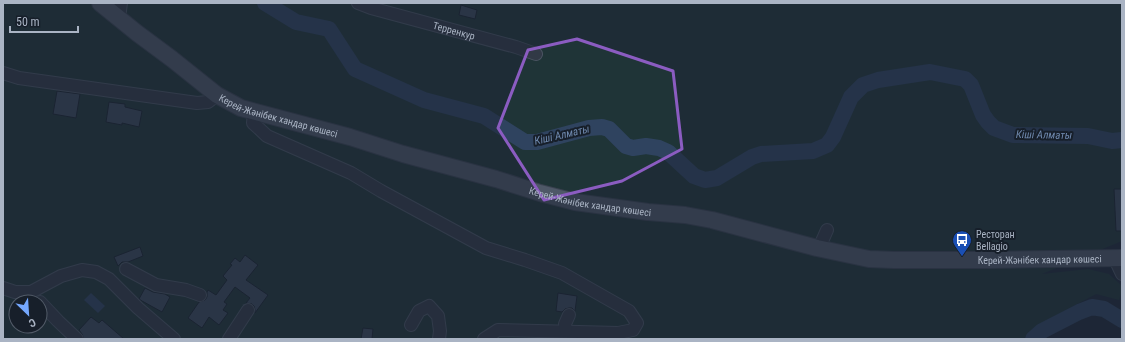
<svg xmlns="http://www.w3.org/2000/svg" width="1125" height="342" viewBox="0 0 1125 342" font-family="'Roboto Condensed',sans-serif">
	<rect width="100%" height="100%" fill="#1d2736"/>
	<!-- green -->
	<path fill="#1f3437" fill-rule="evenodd" d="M 3,3 L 1122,3 L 1122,241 L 1042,274 L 1088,269 L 1109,274 L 1122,286 L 1122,291 L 1119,300 L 1096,294 L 1051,318 L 1023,339 L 3,339 ZM 16,302 L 40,302 L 40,326 L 16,326 Z"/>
	<!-- water -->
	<path fill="#2f435f" d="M 91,293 L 105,306 L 98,313 L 84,300 Z"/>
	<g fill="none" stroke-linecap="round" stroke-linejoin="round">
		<!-- river -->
		<path stroke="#2f435f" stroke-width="16" d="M 265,3 L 296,22 L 329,29 L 355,69 L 424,100 L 484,116 L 525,142 L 537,142 L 589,128 L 602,127 L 609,129 L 626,146 L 633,148 L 646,146 L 659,148 L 668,152 L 694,176 L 705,180 L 717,178 L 752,157 L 761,154 L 813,151 L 827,145 L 833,137 L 851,97 L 863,85 L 878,80 L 930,72 L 965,79 L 971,85 L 983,115 L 988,122 L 994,128 L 1013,135 L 1088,136 L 1112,141 L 1122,140
			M 1033,339 L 1042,331 L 1079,312 L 1092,307 L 1104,309 L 1122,320"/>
	</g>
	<!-- building -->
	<path fill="#3b4759" stroke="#18212c" d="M 461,5 L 477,10 L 475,19 L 459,15 Z
		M 57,91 L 80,94 L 76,118 L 53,114 Z
		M 109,102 L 125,104 L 125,107 L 142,111 L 139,127 L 122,123 L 122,125 L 106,122 Z
		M 1114,189 L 1122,189 L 1122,231 L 1116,231 Z
		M 140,247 L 143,256 L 128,262 L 122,262 L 118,266 L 114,257 Z
		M 245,255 L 258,265 L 246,280 L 268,295 L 255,313 L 255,310 L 254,306 L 252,304 L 246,303 L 250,298 L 235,287 L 224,302 L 227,304 L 223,310 L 228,313 L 219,325 L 209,317 L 202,328 L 188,318 L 199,302 L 205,300 L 207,297 L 207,292 L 208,290 L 216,295 L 227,280 L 223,276 L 232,265 L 230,264 L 235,258 L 240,262 Z
		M 145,288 L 153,292 L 165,294 L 170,297 L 162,312 L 142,301 L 139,299 Z
		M 558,293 L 577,296 L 575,311 L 572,308 L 569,308 L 565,309 L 562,312 L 556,311 Z
		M 91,317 L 99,323 L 102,320 L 124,339 L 84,339 L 82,334 L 79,330 Z
		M 363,328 L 373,329 L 372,339 L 361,339 Z"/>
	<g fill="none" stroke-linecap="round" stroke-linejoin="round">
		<!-- minor casing -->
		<g stroke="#4b5462" stroke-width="14">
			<g id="minor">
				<path id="s1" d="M 358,3 L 371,8 L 516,47 L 536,54"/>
				<path d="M 119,18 L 121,3"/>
				<path d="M 3,73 L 19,78 L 197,103 L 208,102 L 217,95"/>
				<path d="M 254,112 L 253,123 L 267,136 L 351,173 L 381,191 L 486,248 L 525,260 L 562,273 L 629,311 L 637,323 L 633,330 L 618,333 L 498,330 L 484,339"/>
				<path d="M 819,248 L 827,230"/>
				<path d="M 1114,257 L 1122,274"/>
				<path d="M 126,269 L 156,285 L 186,290 L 200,295"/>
				<path d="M 3,288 L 15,292 L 31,292 L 61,276 L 82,270 L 96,272 L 109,279 L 138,308 L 174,339"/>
				<path d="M 40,302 L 58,321 L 77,339"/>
				<path d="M 411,325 L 419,311 L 429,306 L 438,316 L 440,331 L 439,339"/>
				<path d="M 566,331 L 565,324 L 569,315"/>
				<path d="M 229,339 L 248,310"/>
			</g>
		</g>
		<!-- major casing -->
		<g stroke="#3a4250" stroke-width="18">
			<g id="major">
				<path id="s2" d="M 100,3 L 137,33 L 172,59 L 217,95 L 241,108 L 350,137 L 403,154 L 496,179 L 540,193 L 575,202 L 648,212 L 685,215 L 712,220 L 817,248 L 869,259 L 894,260 L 989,260 L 1122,258"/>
			</g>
		</g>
		<!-- minor -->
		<use href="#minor" stroke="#313946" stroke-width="12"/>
		<!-- major -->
		<use href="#major" stroke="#4e5867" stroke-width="16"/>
	</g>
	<!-- marked area -->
	<path d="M0 0H1125V342H0ZM 577,39 L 673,71 L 682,149 L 622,181 L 544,200 L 498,128 L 528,50 Z" fill="#1d2736" fill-opacity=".55" fill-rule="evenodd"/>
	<path fill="none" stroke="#8b5cc1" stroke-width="3" stroke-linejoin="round" d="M 577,39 L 673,71 L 682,149 L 622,181 L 544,200 L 498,128 L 528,50 Z"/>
	<!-- icons -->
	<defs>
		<g id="bus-pin" transform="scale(1)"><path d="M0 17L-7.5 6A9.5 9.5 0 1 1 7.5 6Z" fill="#1a4fb4" stroke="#171f2a"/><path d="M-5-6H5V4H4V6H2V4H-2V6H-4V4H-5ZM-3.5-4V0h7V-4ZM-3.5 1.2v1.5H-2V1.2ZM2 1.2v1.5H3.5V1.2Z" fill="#fff"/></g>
	</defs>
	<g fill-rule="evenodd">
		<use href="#bus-pin" x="962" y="240"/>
	</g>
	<g text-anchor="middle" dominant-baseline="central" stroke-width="4" stroke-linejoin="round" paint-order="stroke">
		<!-- street labels -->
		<g font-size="10" fill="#aab4c4" stroke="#171f2a">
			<text stroke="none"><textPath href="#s1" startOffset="100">Терренкур</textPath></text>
			<text stroke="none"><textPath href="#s2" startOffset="214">Керей-Жәнібек хандар көшесі</textPath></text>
			<text stroke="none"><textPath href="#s2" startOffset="538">Керей-Жәнібек хандар көшесі</textPath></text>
			<text stroke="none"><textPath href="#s2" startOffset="994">Керей-Жәнібек хандар көшесі</textPath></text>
		</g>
		<!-- poi labels -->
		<g font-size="10" fill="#aab4c4" stroke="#171f2a" text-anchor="start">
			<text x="976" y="234">Ресторан<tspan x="976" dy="12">Bellagio</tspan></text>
		</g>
		<!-- water labels -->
		<g font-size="11" font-style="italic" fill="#708aaf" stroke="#171f2a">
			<text transform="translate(562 135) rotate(-13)">Кіші Алматы</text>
			<text transform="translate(1044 135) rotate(1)">Кіші Алматы</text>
		</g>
	</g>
	<!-- border -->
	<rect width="1125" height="342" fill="none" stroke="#aab4c4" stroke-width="8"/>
	<!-- north arrow -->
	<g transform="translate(28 314) rotate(155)"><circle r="19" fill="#171f2a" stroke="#525b68"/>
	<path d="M0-3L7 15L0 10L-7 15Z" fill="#75a8fe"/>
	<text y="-6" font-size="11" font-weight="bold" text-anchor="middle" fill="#aab4c4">С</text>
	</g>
	<!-- scale -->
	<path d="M10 26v6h68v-6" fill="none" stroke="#aab4c4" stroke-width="2"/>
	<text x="16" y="26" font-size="12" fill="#aab4c4" stroke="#171f2a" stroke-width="3" paint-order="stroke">50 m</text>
</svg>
